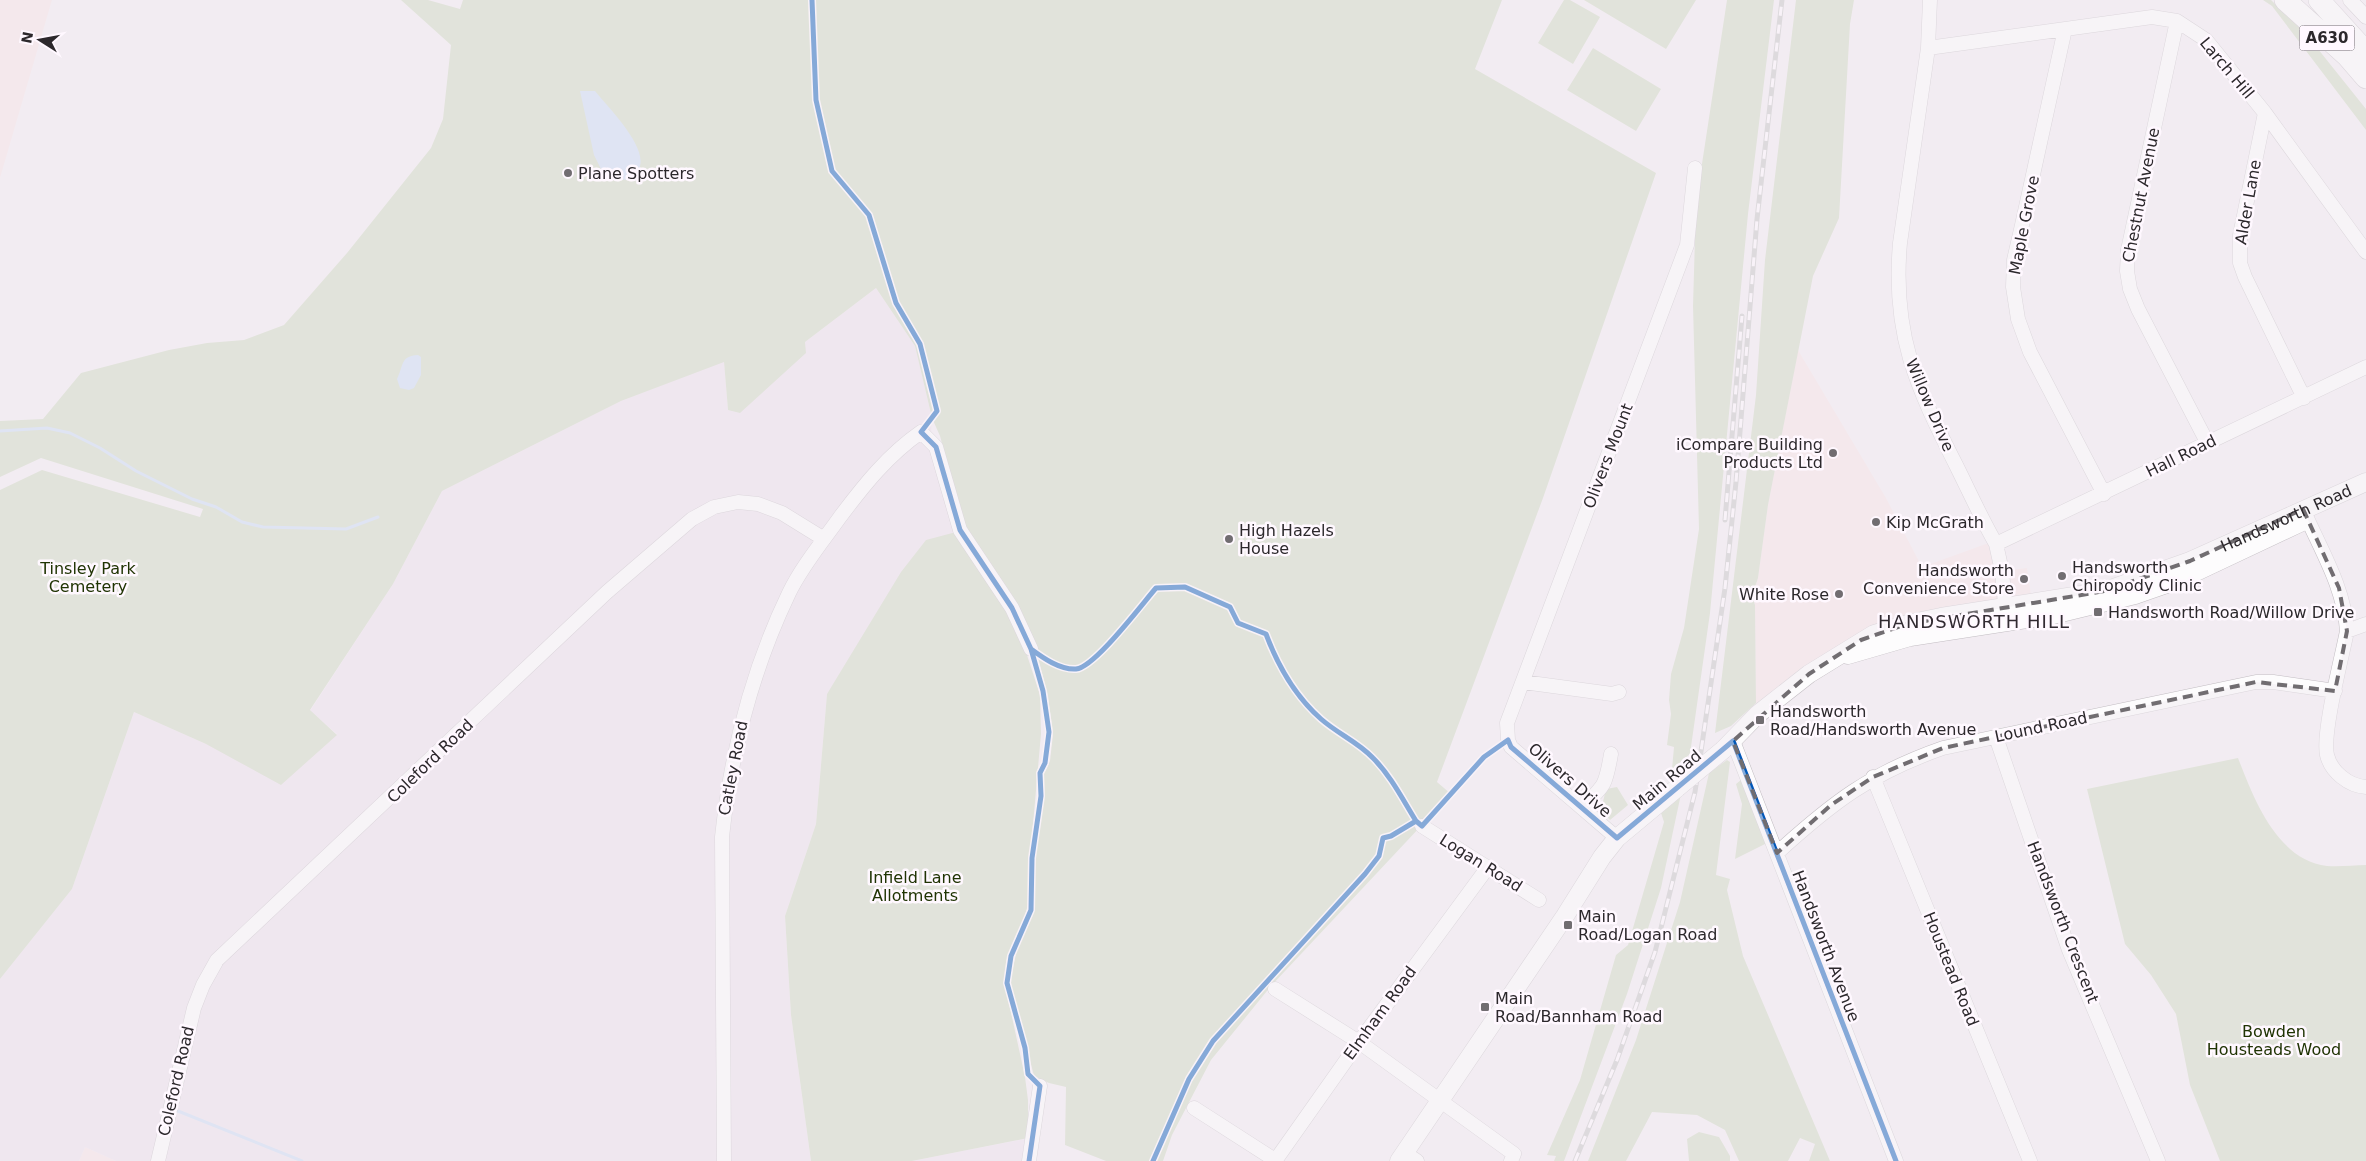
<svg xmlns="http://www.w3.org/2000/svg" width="2366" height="1161" viewBox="0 0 2366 1161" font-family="'DejaVu Sans',sans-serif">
	<rect width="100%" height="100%" fill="#f2ecf2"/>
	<!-- commercial -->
	<path fill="#f5e3e5" d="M 0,0 L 52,0 L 0,178 Z
		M 1798,350 L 1886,498 L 1922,567 L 1994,541 L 2002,571 L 2027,568 L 2033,609 L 1884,637 L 1761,712 L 1756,703 L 1755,605 L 1752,596 L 1758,578 L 1768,505 Z
		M 85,1147 L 116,1161 L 79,1161 Z"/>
	<!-- built -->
	<path fill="#ece0ec" d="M 876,288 L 915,346 L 932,418 L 930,452 L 956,532 L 827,694 L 816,824 L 785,916 L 791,1015 L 811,1161 L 116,1161 L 85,1147 L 79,1161 L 0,1161 L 0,979 L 72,889 L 134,712 L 206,744 L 337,734 L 310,711 L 393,584 L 442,491 L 621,401 L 724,361 L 728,410 L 805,342 Z
		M 1025,1139 L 1022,1161 L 912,1161 Z"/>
	<!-- green -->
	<path fill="#cdd7bf" d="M 401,0 L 428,0 L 460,9 L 463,0 L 1502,0 L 1475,69 L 1656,173 L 1543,498 L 1437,782 L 1451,794 L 1271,986 L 1211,1060 L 1172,1135 L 1163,1161 L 1106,1161 L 1065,1145 L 1066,1087 L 1049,1083 L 1034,1076 L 1010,981 L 1018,945 L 1035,905 L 1035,857 L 1042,778 L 1050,761 L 1053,734 L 1048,696 L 1034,642 L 965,528 L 940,436 L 932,418 L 915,346 L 876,288 L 805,342 L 806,353 L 740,413 L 728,410 L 724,362 L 621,401 L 442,491 L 393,584 L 310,710 L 337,735 L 281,785 L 206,744 L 134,712 L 72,889 L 0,979 L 0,490 L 42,470 L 200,517 L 203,509 L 41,458 L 0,477 L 0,421 L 43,419 L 81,373 L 169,350 L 207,343 L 244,340 L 284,325 L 347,253 L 431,148 L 443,119 L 451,45 Z
		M 1564,0 L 1570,0 L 1600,17 L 1573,64 L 1538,43 Z
		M 1584,0 L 1696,0 L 1666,49 Z
		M 1727,0 L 1774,0 L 1748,214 L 1710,613 L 1690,754 L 1672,769 L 1674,747 L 1667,745 L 1671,714 L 1669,700 L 1671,674 L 1684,628 L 1699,529 L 1693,306 L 1696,203 Z
		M 1796,0 L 1854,0 L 1850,24 L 1839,218 L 1813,276 L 1768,505 L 1758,578 L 1752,596 L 1755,605 L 1756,703 L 1731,726 L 1715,733 L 1756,395 L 1765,260 Z
		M 2263,0 L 2271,0 L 2306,34 L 2366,109 L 2366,130 L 2272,6 Z
		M 1593,48 L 1661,89 L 1636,131 L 1567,90 Z
		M 956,532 L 1008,612 L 1026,652 L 1040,695 L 1041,734 L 1030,858 L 1031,893 L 1023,923 L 1006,961 L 1005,985 L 1025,1077 L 1028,1100 L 1028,1138 L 912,1161 L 811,1161 L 791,1015 L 785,916 L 816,824 L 827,694 L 901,572 L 926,540 Z
		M 2238,758 C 2254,799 2277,860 2327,866 C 2340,867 2354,865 2366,865 L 2366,1161 L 2220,1161 L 2190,1085 L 2176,1014 L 2151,975 L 2125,944 L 2087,789 Z
		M 1727,760 L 1730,762 L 1716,875 L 1730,879 L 1727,890 L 1743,956 L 1830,1161 L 1809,1161 L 1815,1144 L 1800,1138 L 1788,1161 L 1739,1161 L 1725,1130 L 1697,1115 L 1652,1112 L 1626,1161 L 1588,1161 L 1636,1040 L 1680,902 L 1709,773 Z
		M 1747,775 L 1769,842 L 1735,859 L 1742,804 L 1736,784 Z
		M 1617,787 L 1628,805 L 1610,820 L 1601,810 L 1606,789 Z
		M 1681,794 L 1661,888 L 1627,994 L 1564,1161 L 1554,1161 L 1556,1156 L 1547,1155 L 1580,1080 L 1616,955 L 1628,945 L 1664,822 L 1661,813 L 1662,809 Z
		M 1699,1132 L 1719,1137 L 1730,1156 L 1730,1161 L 1689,1161 L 1687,1139 Z"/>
	<!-- water -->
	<path fill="#c7daf3" d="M 580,91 L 595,91 C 608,107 646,145 640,166 C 638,173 633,176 628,180 L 605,177 L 594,155 Z
		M 418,355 L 421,357 L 421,375 L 414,388 L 409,390 L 400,388 L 397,379 C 404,365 400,356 418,355 Z"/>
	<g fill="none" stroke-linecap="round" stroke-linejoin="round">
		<!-- stream -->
		<path stroke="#c7daf3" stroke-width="3" d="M 0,431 L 47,428 L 70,433 L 100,448 L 136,471 L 192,499 L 216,507 L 242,522 L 263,527 L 346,529 L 378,517
			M 178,1111 L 302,1161"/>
		<!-- minor casing -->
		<g stroke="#c2bdc2" stroke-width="15">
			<path id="minor" d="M 1930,0 L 1928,48 L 1900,243 C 1892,334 1916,386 1956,465 C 1969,491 1981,518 1996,544 L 2002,571 L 2006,616
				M 2350,0 L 2366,17
				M 2177,21 L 2128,250 L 2127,271 L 2130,289 L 2138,309 L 2207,442
				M 2065,29 L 2022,225 L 2014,260 L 2013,287 L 2018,319 L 2030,352 L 2104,494
				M 1928,48 L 2152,17 L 2177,21 L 2206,40 L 2265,113 L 2366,252
				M 2265,113 L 2240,235 L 2240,263 L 2245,277 L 2304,398
				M 2303,509 C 2320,549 2344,586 2347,631 C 2342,657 2322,733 2327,755 C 2331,772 2349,786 2366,787
				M 1996,544 L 2366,367
				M 2347,631 L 2366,624
				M 1523,682 L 1612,694 L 1619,692
				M 1996,737 L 2069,950 L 2158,1161
				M 1733,741 L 1896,1161
				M 1873,777 L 2030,1161
				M 1583,806 C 1605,786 1606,784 1611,754
				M 1422,826 L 1539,900
				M 1617,838 L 1511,747 L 1508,740 L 1507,723 L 1687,245 L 1695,168
				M 1777,853 C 1833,802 1871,773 1943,748 L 2256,682 L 2273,682 L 2335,691
				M 1275,989 L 1359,1042 L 1514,1154 L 1511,1161
				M 1194,1108 L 1275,1160
				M 1405,1153 L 1417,1161
				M 158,1161 L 194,1008 L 203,985 L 217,960 L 607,592 L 692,519 L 714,507 L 738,502 L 758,504 L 782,513 L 824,539
				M 724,1161 L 722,837 C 731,752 752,670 789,593 C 802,566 823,541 840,517 C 864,485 888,455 921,432 L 936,447 L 960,530 L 1012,608 L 1031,649
				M 1029,1161 L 1040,1086
				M 1275,1161 L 1359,1042 L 1488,867"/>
		</g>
		<!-- major casing -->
		<g stroke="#c2bdc2" stroke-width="19">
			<g id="major">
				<path d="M 1848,655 L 1910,637 L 2053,615 L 2135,595 L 2181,579 L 2302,522"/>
				<path id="s1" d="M 1723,750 L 1758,714 L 1809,674 L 1874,634 L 1907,624 L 1941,617 L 2105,591 L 2190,561 L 2366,482"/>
				<path d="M 1399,1161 L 1565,916 L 1602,857 L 1617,838 L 1677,788"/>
			</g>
		</g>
		<!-- highway casing -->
		<g stroke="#c2bdc2" stroke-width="22">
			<path id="highway" d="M 2285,0 L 2347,56 L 2366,78
				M 2319,0 L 2366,52"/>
		</g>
		<!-- minor -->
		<use href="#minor" stroke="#fdfcfd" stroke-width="14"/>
		<!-- major -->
		<use href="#major" stroke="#fdfcfd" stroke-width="18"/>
		<!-- highway -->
		<use href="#highway" stroke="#fdfcfd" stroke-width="21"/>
		<!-- rail casing -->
		<g stroke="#c4c3c4" stroke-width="5">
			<path id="rail" d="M 1725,520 L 1742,316
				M 1575,1161 L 1617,1060 L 1655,952 L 1695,792 L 1725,588 L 1736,482 L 1757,219 L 1782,0"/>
		</g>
		<!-- rail -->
		<use href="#rail" stroke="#fff8ff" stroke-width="3" stroke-dasharray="9" stroke-linecap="butt"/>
		<!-- major-bridge casing -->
		<g stroke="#c2bdc2" stroke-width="19" stroke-linecap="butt">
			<path id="major-bridge" d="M 1677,788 L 1723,750"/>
		</g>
		<!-- major-bridge -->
		<use href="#major-bridge" stroke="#fdfcfd" stroke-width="18"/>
		<!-- cycleway casing -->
		<g stroke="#fff8ff" stroke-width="8">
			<path id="cycleway" d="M 812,0 L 816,100 L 832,171 L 869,215 L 896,303 L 920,344 L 937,411 L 921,432 L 936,447 L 960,530 L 1012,608 L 1031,649 L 1043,691 L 1049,732 L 1045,763 L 1040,773 L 1041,796 L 1032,858 L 1031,910 L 1011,956 L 1007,983 L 1025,1048 L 1028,1074 L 1040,1086 L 1029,1161
				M 1031,649 C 1043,658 1060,670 1076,669 C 1095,667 1142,604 1156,588 L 1185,587 L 1230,607 L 1238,623 L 1266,634 C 1278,666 1295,696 1321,719 C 1338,734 1358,742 1373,758 C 1391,776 1403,800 1416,821 L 1422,826 L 1484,757 L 1508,740 L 1511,747 L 1617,838 L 1733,741 L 1896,1161
				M 1153,1161 L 1189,1079 L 1213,1041 L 1365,874 L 1379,856 L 1383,838 L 1391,836 L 1416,821"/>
		</g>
		<!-- cycleway -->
		<use href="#cycleway" stroke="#0057b8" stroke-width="5"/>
	</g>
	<!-- marked area -->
	<path d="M0 0H2366V1161H0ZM 2303,509 L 2339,588 L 2347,631 L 2335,691 L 2256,682 L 1943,748 L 1873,777 L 1831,805 L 1777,853 L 1733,741 L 1809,674 L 1861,640 L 1907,624 L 2105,591 L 2190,561 Z" fill="#f2ecf2" fill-opacity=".55" fill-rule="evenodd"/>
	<path fill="none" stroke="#716d71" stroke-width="4" stroke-dasharray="10 6" stroke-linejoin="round" d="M 2303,509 L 2339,588 L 2347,631 L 2335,691 L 2256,682 L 1943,748 L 1873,777 L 1831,805 L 1777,853 L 1733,741 L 1809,674 L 1861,640 L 1907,624 L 2105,591 L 2190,561 Z"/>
	<!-- markers -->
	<g fill="#716d71" stroke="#fff8ff" stroke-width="2">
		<circle cx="568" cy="173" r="5"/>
		<circle cx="1833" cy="453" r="5"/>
		<circle cx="1876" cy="522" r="5"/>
		<circle cx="1229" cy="539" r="5"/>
		<circle cx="2062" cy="576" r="5"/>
		<circle cx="2024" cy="579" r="5"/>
		<circle cx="1839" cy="594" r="5"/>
		<rect x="2093" y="607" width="10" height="10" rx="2.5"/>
		<rect x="1755" y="715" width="10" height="10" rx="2.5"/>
		<rect x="1563" y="920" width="10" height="10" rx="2.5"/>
		<rect x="1480" y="1002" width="10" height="10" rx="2.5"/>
	</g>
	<g text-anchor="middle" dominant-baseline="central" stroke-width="5" stroke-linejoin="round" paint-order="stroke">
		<!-- shield labels -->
		<rect fill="#fff8ff" stroke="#6b666b" stroke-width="1" x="2299.5" y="25.5" width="55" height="25" rx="4"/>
		<g font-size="15" font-weight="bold" fill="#2c282c">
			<text x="2327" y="38">A630</text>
		</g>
		<!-- street labels -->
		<g font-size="16" fill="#2c282c" stroke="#fff8ff">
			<text transform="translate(2227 68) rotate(50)">Larch Hill</text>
			<text transform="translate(2141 195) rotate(-79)">Chestnut Avenue</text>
			<text transform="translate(2248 202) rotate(-80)">Alder Lane</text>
			<text transform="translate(2024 225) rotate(-79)">Maple Grove</text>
			<text transform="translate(1930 405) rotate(67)">Willow Drive</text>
			<text transform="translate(1608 456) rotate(-69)">Olivers Mount</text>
			<text transform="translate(2181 456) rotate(-26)">Hall Road</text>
			<text stroke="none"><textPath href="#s1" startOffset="622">Handsworth Road</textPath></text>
			<text transform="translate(2041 727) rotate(-12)">Lound Road</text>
			<text transform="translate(430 761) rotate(-44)">Coleford Road</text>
			<text transform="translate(733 768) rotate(-79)">Catley Road</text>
			<text transform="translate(1570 780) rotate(41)">Olivers Drive</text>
			<text transform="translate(1667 780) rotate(-40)">Main Road</text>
			<text transform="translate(1481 863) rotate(32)">Logan Road</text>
			<text transform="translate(2063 922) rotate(69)">Handsworth Crescent</text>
			<text transform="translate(1826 946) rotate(69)">Handsworth Avenue</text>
			<text transform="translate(1951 969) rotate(68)">Houstead Road</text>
			<text transform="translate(1380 1013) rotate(-54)">Elmham Road</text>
			<text transform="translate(176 1081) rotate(-77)">Coleford Road</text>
		</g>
		<!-- poi labels -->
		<g font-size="16" fill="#2c282c" stroke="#fff8ff" text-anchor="start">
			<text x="578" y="173">Plane Spotters</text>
			<text x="1823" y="444" text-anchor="end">iCompare Building<tspan x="1823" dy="18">Products Ltd</tspan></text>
			<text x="1886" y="522">Kip McGrath</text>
			<text x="1239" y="530">High Hazels<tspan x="1239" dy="18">House</tspan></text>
			<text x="2072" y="567">Handsworth<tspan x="2072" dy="18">Chiropody Clinic</tspan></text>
			<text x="2014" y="570" text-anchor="end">Handsworth<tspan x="2014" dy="18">Convenience Store</tspan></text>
			<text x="1829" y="594" text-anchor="end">White Rose</text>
			<text x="2108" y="612">Handsworth Road/Willow Drive</text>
			<text x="1770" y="711">Handsworth<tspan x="1770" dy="18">Road/Handsworth Avenue</tspan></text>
			<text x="1578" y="916">Main<tspan x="1578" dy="18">Road/Logan Road</tspan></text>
			<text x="1495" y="998">Main<tspan x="1495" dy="18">Road/Bannham Road</tspan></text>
		</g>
		<!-- park labels -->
		<g font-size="16" fill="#203404" stroke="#fff8ff">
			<text x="88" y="568">Tinsley Park<tspan x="88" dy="18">Cemetery</tspan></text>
			<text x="915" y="877">Infield Lane<tspan x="915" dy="18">Allotments</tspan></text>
			<text x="2274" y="1031">Bowden<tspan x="2274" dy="18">Housteads Wood</tspan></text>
		</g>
		<!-- neighbourhood labels -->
		<g font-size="18" letter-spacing="1" fill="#322a32" stroke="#fff8ff">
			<text x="1974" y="621">HANDSWORTH HILL</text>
		</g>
	</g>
	<!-- north arrow -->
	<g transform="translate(40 40) rotate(281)" stroke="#fff8ff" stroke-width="4" paint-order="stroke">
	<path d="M0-4L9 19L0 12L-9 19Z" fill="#2c282c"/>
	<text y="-8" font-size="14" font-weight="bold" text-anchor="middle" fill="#2c282c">N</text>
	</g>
</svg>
